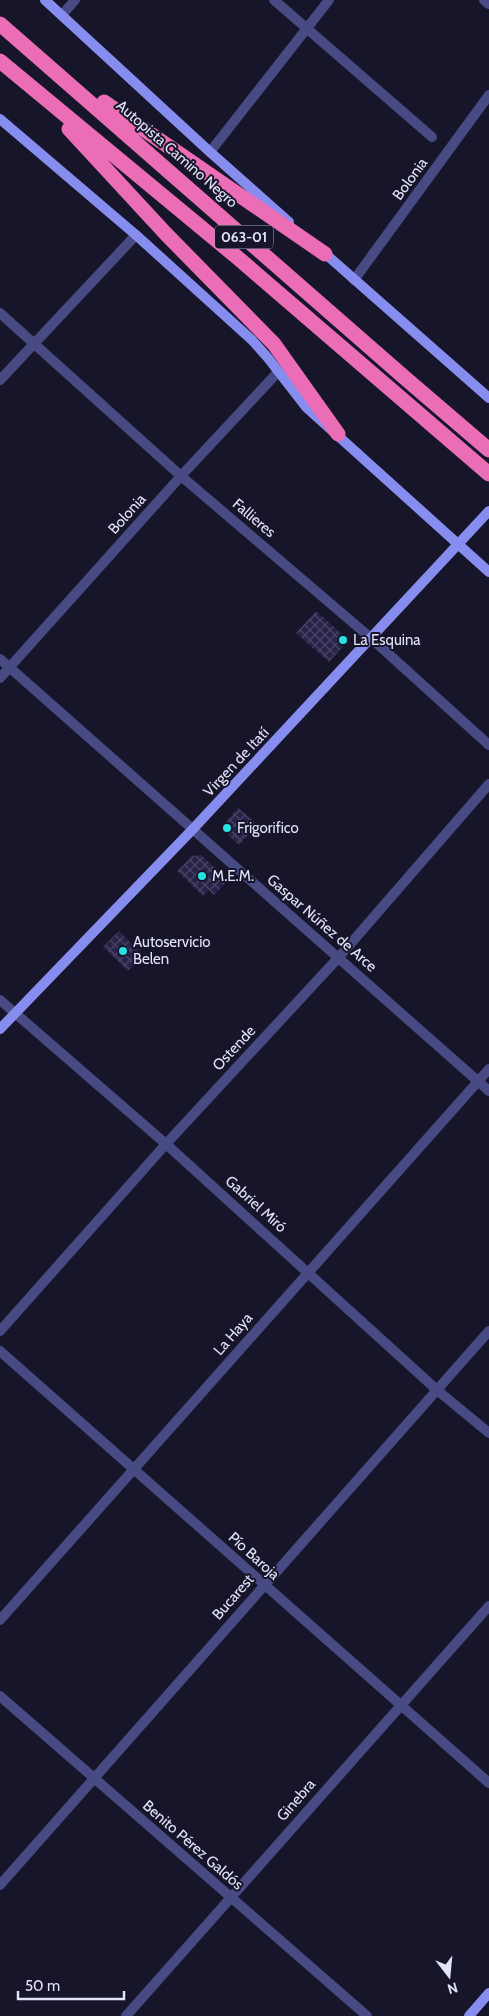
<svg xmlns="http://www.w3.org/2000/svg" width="489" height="2016" viewBox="0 0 489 2016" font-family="Cabin,sans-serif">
	<defs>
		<pattern id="building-cross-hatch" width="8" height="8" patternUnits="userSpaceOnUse" patternTransform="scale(1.25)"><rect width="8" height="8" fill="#282449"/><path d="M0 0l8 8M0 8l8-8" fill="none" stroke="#474464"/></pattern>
	</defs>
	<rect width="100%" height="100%" fill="#17152a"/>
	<!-- building -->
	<path fill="url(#building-cross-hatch)" d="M 316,611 L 344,636 L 346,643 L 329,662 L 296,633 Z
		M 238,808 L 258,825 L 239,845 L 226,833 L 225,823 Z
		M 201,855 L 228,880 L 214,895 L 209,890 L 203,896 L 177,871 L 192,856 Z
		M 119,931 L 143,955 L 128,971 L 103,947 Z"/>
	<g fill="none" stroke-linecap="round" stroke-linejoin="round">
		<!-- street -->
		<path stroke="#474a83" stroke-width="10" d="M 274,0 L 432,137
			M 484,0 L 489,4
			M 62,15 L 75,0
			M 210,152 L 329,0
			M 354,280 L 489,95
			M 0,313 L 181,476 L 372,639 L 489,745
			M 0,380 L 136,235
			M 0,659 L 489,1091
			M 0,678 L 181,476 L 278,372
			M 0,1000 L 166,1144 L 437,1390 L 489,1433
			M 0,1331 L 166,1144 L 339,957 L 489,784
			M 0,1351 L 489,1783
			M 0,1620 L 489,1069
			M 0,1696 L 367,2016
			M 0,1885 L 489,1331
			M 126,2016 L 489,1606"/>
		<!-- secondary -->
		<path stroke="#868dee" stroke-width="10" d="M 45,0 L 210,152 L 289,222
			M 0,119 L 136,235 L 252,340 L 268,358 L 306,407 L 489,572
			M 321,250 L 489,398
			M 0,1029 L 192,830 L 489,511
			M 469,2016 L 489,1993"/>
		<!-- highway -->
		<path stroke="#eb6db6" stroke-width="15" d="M 0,24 L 405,378 L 489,450
			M 0,61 L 238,258 L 489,474
			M 104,102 L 325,254
			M 69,129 L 166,234 L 274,344 L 338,434"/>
	</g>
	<!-- markers -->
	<g fill="#28e1e2" stroke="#17152a" stroke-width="2">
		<circle cx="343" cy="640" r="5"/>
		<circle cx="227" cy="828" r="5"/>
		<circle cx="202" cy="876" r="5"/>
		<circle cx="123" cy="951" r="5"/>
	</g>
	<g text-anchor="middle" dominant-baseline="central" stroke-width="4" stroke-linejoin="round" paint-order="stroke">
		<!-- shield labels -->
		<rect fill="#17152a" stroke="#a6a4bc" stroke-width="1" x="215" y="225.5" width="58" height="23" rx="4"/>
		<g font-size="14" font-weight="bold" fill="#e3e2fb">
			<text x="244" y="237">063-01</text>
		</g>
		<!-- street labels -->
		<g font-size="15" fill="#e3e2fb" stroke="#17152a">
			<text transform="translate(177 154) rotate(41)">Autopista Camino Negro</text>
			<text transform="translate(410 179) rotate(-54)">Bolonia</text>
			<text transform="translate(127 514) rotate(-48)">Bolonia</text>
			<text transform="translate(254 518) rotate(40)">Fallieres</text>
			<text transform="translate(236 762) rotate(-47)">Virgen de Itatí</text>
			<text transform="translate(322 923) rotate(41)">Gaspar Núñez de Arce</text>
			<text transform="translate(234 1048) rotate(-47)">Ostende</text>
			<text transform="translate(256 1204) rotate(42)">Gabriel Miró</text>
			<text transform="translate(233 1334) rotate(-49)">La Haya</text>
			<text transform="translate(254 1556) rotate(42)">Pío Baroja</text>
			<text transform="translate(233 1597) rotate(-49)">Bucarest</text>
			<text transform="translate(296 1800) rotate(-49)">Ginebra</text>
			<text transform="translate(193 1845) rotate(41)">Benito Pérez Galdós</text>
		</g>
		<!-- poi labels -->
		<g font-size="15" fill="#e3e2fb" stroke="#17152a" text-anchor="start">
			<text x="353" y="640">La Esquina</text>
			<text x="237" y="828">Frigorifico</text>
			<text x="212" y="876">M.E.M.</text>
			<text x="133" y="942">Autoservicio<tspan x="133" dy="17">Belen</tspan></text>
		</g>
	</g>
	<!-- north arrow -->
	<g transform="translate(449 1976) rotate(164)" stroke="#17152a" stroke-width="4" paint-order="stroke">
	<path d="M0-4L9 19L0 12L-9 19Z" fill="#e3e2fb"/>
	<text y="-8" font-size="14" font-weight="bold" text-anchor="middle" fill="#e3e2fb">N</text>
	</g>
	<!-- scale -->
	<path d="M18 1991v8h106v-8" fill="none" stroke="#e3e2fb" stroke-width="2.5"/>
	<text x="25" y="1991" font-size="15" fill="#e3e2fb" stroke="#17152a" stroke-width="4" paint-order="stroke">50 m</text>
</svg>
